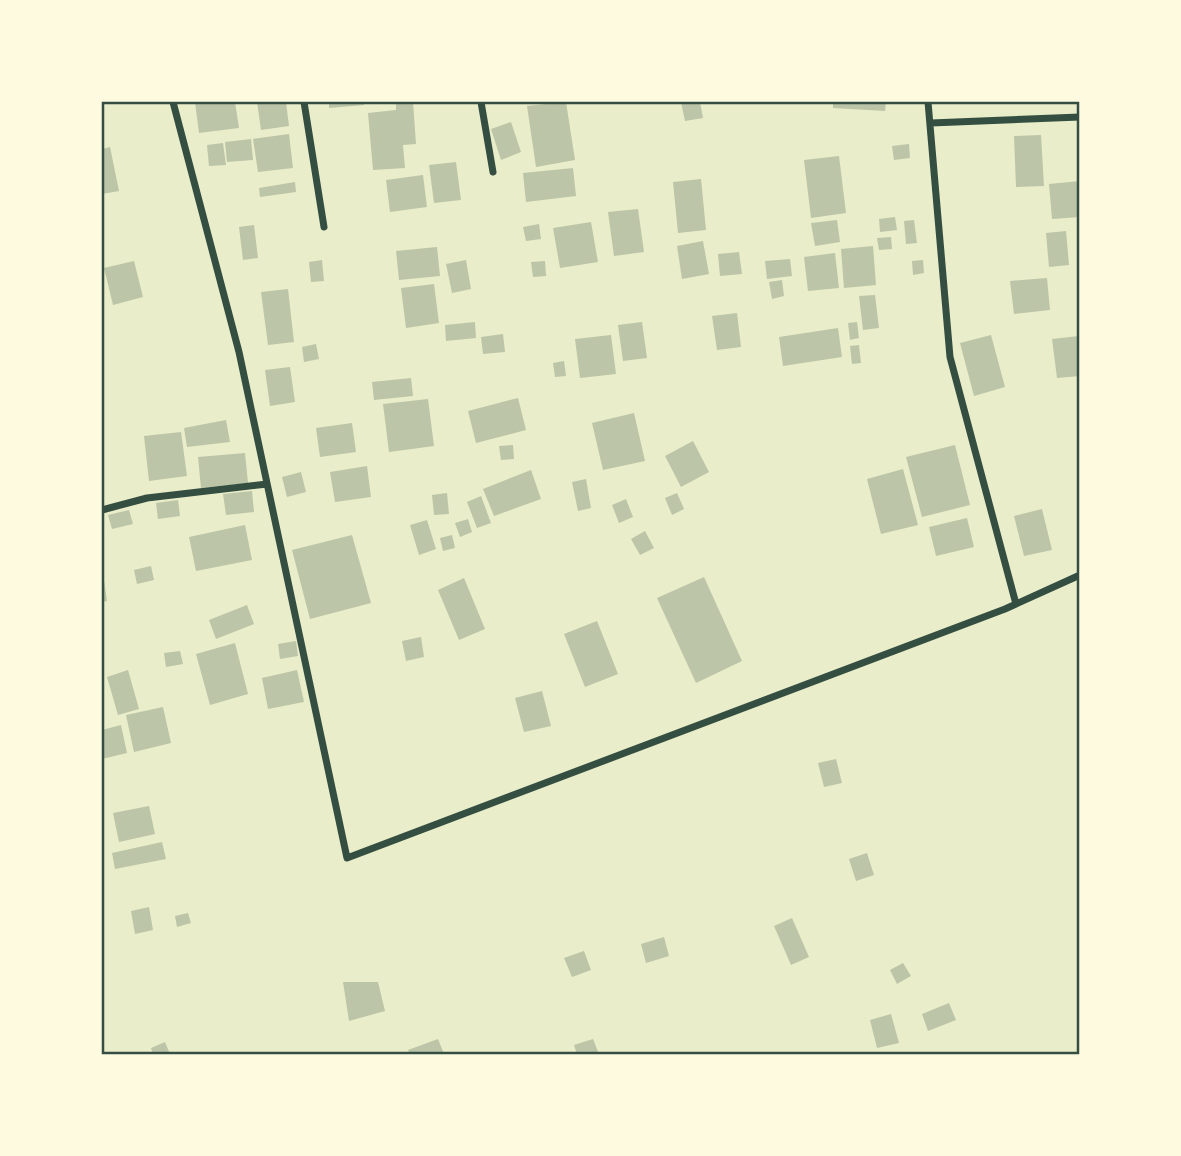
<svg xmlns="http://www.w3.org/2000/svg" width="1181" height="1156" viewBox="0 0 1181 1156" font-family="'Golos Text',sans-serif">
	<rect width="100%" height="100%" fill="#e9edc9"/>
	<!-- building -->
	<path fill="#bcc5a7" d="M 195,102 L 235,102 L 239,128 L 199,133 Z
		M 257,102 L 286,102 L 289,126 L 261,130 Z
		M 329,102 L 364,102 L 364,105 L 329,108 Z
		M 396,102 L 413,102 L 416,144 L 403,145 L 405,168 L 373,170 L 368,113 L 396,110 Z
		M 566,102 L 575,160 L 536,167 L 527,106 Z
		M 681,102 L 700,102 L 703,118 L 685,121 Z
		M 833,102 L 886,102 L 885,111 L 833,108 Z
		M 511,122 L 521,152 L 501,160 L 491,129 Z
		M 289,134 L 293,168 L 258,172 L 253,139 Z
		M 1041,135 L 1044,186 L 1016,187 L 1014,136 Z
		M 251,139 L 253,160 L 227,162 L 225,142 Z
		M 223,143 L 226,165 L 209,166 L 207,145 Z
		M 909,144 L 910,158 L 894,160 L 892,146 Z
		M 110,147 L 119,191 L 102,194 L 102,149 Z
		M 839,156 L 846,213 L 811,218 L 804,160 Z
		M 456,162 L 461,200 L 434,203 L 429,165 Z
		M 573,168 L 576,196 L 526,202 L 523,173 Z
		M 423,175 L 427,207 L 390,212 L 386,180 Z
		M 701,179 L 706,230 L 678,233 L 673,182 Z
		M 1080,181 L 1080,217 L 1052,219 L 1049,184 Z
		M 295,182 L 296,192 L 260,197 L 259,188 Z
		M 638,209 L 644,252 L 614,256 L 608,212 Z
		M 895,217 L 897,230 L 880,232 L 879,219 Z
		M 837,220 L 840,242 L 815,246 L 811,223 Z
		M 914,220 L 917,243 L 906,244 L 904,221 Z
		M 591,222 L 598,262 L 560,268 L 553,228 Z
		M 539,224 L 541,239 L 526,241 L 523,227 Z
		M 254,225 L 258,258 L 243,260 L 239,227 Z
		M 1066,231 L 1069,265 L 1049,267 L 1046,233 Z
		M 891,237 L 892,249 L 879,250 L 877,238 Z
		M 703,241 L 709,274 L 682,279 L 677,246 Z
		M 873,246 L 876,285 L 844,288 L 841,249 Z
		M 437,247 L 440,276 L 399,280 L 396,251 Z
		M 739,252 L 742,274 L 720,276 L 718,254 Z
		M 835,253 L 839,288 L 808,291 L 804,257 Z
		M 790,259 L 792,276 L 767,279 L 765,261 Z
		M 322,260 L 324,281 L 311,282 L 309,262 Z
		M 466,260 L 471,289 L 452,293 L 446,264 Z
		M 923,260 L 924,273 L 913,275 L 912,261 Z
		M 134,261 L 143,297 L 113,305 L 104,268 Z
		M 545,261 L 546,276 L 533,277 L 531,262 Z
		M 1047,278 L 1050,310 L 1014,314 L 1010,281 Z
		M 782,280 L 784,296 L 772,299 L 769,282 Z
		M 434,284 L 439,323 L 406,328 L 401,288 Z
		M 288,289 L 294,342 L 268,345 L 261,292 Z
		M 875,295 L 879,328 L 863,330 L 859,296 Z
		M 737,313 L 741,347 L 717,350 L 712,316 Z
		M 475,322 L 476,338 L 446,341 L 445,325 Z
		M 642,322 L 647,358 L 623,361 L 618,325 Z
		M 857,322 L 859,338 L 850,340 L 848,323 Z
		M 838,328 L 842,357 L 783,366 L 779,337 Z
		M 503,334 L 505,352 L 483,354 L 481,337 Z
		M 611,335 L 616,374 L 580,378 L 575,339 Z
		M 991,335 L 1005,387 L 974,396 L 960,343 Z
		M 1079,336 L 1080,376 L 1057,378 L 1052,339 Z
		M 316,344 L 319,359 L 304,362 L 302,347 Z
		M 859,345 L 861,363 L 852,364 L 850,346 Z
		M 564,361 L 566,376 L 555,377 L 553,363 Z
		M 290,367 L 295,402 L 270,406 L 265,370 Z
		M 411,378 L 413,396 L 374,400 L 372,382 Z
		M 518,398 L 526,430 L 476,443 L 468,411 Z
		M 428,399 L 434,446 L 389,452 L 383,404 Z
		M 634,413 L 645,461 L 603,470 L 592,423 Z
		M 226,420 L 230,442 L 187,447 L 184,428 Z
		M 352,423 L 356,452 L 320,457 L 316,428 Z
		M 181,432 L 187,476 L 149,481 L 144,436 Z
		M 693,441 L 709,472 L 681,487 L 665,456 Z
		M 513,445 L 514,459 L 501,460 L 499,446 Z
		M 955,445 L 970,505 L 922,517 L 906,457 Z
		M 245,453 L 248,483 L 201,488 L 198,457 Z
		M 367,466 L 371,497 L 335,502 L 330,472 Z
		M 903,469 L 918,525 L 881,534 L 867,479 Z
		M 531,470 L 541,499 L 494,516 L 483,489 Z
		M 301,472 L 306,492 L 287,497 L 282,477 Z
		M 586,479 L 591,508 L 578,511 L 572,482 Z
		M 252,491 L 254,512 L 226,515 L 223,494 Z
		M 447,493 L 449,514 L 434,515 L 432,495 Z
		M 677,493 L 684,509 L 672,515 L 665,498 Z
		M 481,496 L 491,523 L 477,528 L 467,502 Z
		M 626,499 L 633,517 L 619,523 L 612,505 Z
		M 178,500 L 180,516 L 158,519 L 156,503 Z
		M 1042,509 L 1052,550 L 1024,556 L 1014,516 Z
		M 129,510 L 133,524 L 112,529 L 108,515 Z
		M 967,518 L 974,547 L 936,556 L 929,527 Z
		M 468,519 L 472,532 L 460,537 L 455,523 Z
		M 427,520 L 436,549 L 419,555 L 410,525 Z
		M 245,525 L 252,560 L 196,571 L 189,537 Z
		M 645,531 L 654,548 L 640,555 L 631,539 Z
		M 352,535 L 371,603 L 310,619 L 292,550 Z
		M 452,535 L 455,548 L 443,551 L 440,538 Z
		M 102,566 L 107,601 L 102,602 Z
		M 151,566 L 154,580 L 137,584 L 134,570 Z
		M 704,577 L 742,661 L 696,683 L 657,598 Z
		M 464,578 L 485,629 L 459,640 L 438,590 Z
		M 247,605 L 254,624 L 216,639 L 209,620 Z
		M 597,621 L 618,674 L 585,687 L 564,634 Z
		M 421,637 L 424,657 L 406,661 L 402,641 Z
		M 296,641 L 298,656 L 280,659 L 278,644 Z
		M 235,643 L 248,694 L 210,705 L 196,654 Z
		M 180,651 L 183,664 L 166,667 L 164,653 Z
		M 128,670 L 139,709 L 118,715 L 107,677 Z
		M 297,670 L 304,702 L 268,709 L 262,678 Z
		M 542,691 L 551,726 L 524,732 L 515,698 Z
		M 163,707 L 171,743 L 134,752 L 126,715 Z
		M 121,725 L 127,753 L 102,759 L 102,730 Z
		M 836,759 L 842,783 L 824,787 L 818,763 Z
		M 149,806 L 155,834 L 119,842 L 113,813 Z
		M 162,842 L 166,859 L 115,869 L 112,853 Z
		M 867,853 L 874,875 L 856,881 L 849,859 Z
		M 149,907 L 153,930 L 135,934 L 131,911 Z
		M 188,913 L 191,923 L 177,927 L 175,916 Z
		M 792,918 L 809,957 L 791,965 L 774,926 Z
		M 664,937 L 669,956 L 646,963 L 641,944 Z
		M 584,951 L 591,970 L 572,977 L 564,958 Z
		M 903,963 L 911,976 L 897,984 L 890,970 Z
		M 343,982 L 378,982 L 385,1011 L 349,1021 Z
		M 949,1003 L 956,1020 L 928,1031 L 922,1014 Z
		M 891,1014 L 899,1043 L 877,1048 L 870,1020 Z
		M 438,1039 L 444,1054 L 410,1054 L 408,1050 Z
		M 593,1039 L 599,1054 L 577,1054 L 574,1045 Z
		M 165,1042 L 170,1054 L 153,1054 L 151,1048 Z"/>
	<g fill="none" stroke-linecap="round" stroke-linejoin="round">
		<!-- minor -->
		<path stroke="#344e41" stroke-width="7" d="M 173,102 L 239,352 L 347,858 L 1005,609 L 1080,575
			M 304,102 L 324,227
			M 481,102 L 493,172
			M 928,102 L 950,357 L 1016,604
			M 931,123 L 1080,117
			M 102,510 L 147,498 L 267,484"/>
	</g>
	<!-- border -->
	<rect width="1181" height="1156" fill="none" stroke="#fefae0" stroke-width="206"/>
	<rect x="103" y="103" width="975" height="950" fill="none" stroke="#344e41" stroke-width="2.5"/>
</svg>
